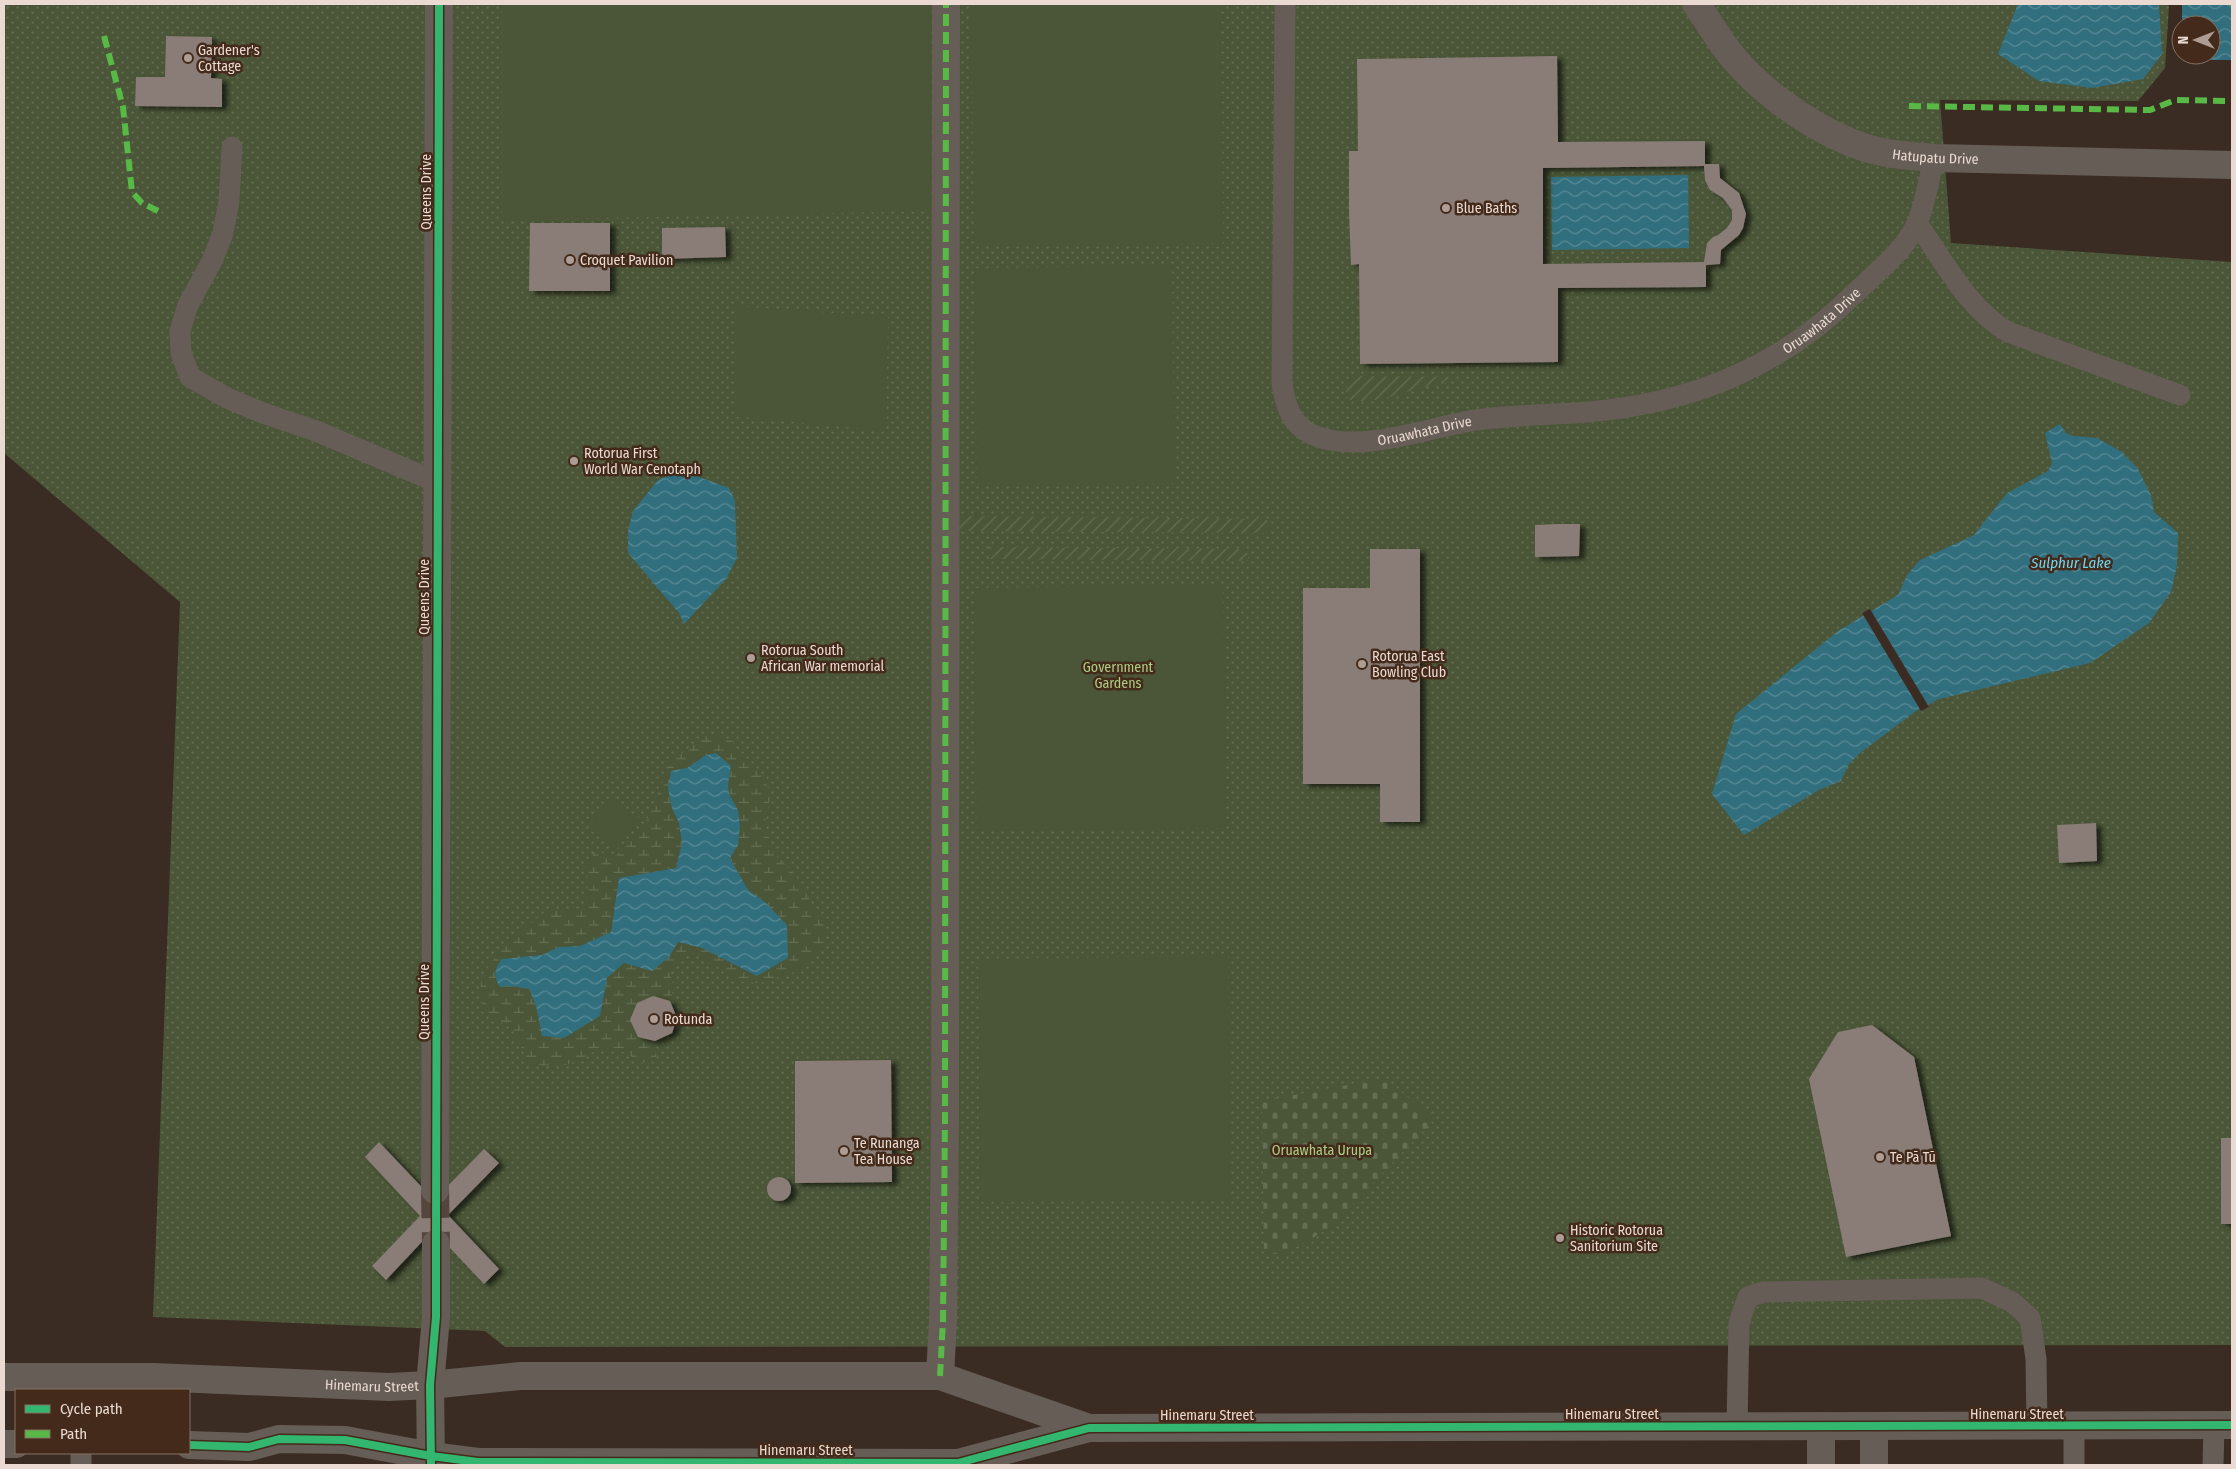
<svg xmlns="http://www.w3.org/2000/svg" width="2236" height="1469" viewBox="0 0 2236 1469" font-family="'Fira Sans Condensed',sans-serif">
	<defs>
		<pattern id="grass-dots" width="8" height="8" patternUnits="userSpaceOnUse" patternTransform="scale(1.25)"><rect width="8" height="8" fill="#4a5637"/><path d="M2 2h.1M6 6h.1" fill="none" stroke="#646e53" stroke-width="1.8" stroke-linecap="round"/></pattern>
		<pattern id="wetland-marsh" width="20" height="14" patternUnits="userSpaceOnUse" patternTransform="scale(1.25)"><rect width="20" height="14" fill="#4a5637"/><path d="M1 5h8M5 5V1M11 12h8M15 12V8" fill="none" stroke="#646e53"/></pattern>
		<pattern id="cemetery-stones" width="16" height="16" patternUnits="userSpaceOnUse" patternTransform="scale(1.25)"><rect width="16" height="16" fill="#4a5637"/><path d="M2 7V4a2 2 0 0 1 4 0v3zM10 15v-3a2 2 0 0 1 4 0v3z" fill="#646e53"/></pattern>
		<pattern id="garden-furrows" width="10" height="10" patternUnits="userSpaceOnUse" patternTransform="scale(1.25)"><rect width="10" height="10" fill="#4a5637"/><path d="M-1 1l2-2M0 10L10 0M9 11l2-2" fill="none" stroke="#646e53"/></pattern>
		<pattern id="water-waves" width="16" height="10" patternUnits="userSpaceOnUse" patternTransform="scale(1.25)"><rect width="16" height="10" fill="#316f7e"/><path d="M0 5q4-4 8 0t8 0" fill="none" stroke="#598a95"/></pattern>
		<filter id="shadow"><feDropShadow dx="5.5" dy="3" stdDeviation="2.5" flood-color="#0009"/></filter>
	</defs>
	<rect width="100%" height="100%" fill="#3a2c23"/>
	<!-- grass -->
	<path fill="url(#grass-dots)" d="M 4,4 L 2167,4 L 2169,6 L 2165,68 L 2138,101 L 1940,100 L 1951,243 L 2232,262 L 2232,1345 L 505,1347 L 485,1331 L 153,1317 L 180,602 L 4,453 Z"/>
	<!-- wetland -->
	<path fill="url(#wetland-marsh)" d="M 719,735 L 732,741 L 739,754 L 751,762 L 762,774 L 771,794 L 764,827 L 773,853 L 790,869 L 804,887 L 815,915 L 826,922 L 826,942 L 798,971 L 759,983 L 743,982 L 694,953 L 679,960 L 670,974 L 674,987 L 670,1001 L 653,996 L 637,1003 L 630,1020 L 638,1037 L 653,1041 L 657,1058 L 642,1063 C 633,1057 624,1051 614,1049 C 597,1045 586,1058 571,1063 C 557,1068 544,1066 529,1063 L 512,1029 L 484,1011 C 483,1003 479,992 481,984 C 487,956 526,927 548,910 L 571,912 L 586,904 L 588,883 L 586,866 L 595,851 L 616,856 L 633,839 L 647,819 L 671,762 L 704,736 Z"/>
	<!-- cemetery -->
	<path fill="url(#cemetery-stones)" d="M 1385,1078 L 1434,1120 L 1328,1229 L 1284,1254 L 1264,1253 L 1262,1101 Z"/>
	<!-- garden -->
	<path fill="url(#garden-furrows)" d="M 1355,376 L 1454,377 L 1454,379 C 1424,384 1374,408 1348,399 L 1346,392 L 1350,378 Z
		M 957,516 L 1265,519 L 1270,522 L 1270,527 L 1266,533 L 957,531 Z
		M 989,547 L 1240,549 L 1248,553 L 1248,561 L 989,559 Z"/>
	<!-- pitch -->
	<path fill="#4a5637" d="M 502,4 L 931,4 L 930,211 L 502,220 Z
		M 971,4 L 1221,4 L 1223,243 L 974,246 Z
		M 1172,266 L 1174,483 L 977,485 L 975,268 Z
		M 734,306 L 888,317 L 886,431 L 734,416 Z
		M 1223,585 L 1226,828 L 977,831 L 974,588 Z
		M 610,798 L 639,818 L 617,849 L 588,828 Z
		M 1228,956 L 1230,1200 L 981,1202 L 978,959 Z"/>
	<!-- water -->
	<path fill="url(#water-waves)" d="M 2018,4 L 2159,4 L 2162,54 L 2143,79 L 2092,88 L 2039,81 L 1998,54 Z
		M 2182,5 L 2232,5 L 2232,60 L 2182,60 L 2182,55 L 2211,55 L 2211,25 L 2182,25 Z
		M 1688,175 L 1689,248 L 1552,250 L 1551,177 Z
		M 2060,424 L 2066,433 L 2073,436 L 2097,438 L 2122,452 L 2138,469 L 2151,495 L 2154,512 L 2178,533 L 2177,566 L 2171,592 L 2149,623 L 2090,663 L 1939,699 L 1916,711 L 1860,753 L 1849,764 L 1841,781 L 1819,790 L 1744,835 L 1712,794 L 1736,714 L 1838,631 L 1898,595 L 1907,575 L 1920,560 L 1974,535 L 2007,493 L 2048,471 L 2052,463 L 2045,433 Z
		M 680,470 L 729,488 L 735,501 L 737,558 L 726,579 L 684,624 L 679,613 L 628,553 L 628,531 L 633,511 L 658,480 Z
		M 716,753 L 731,766 L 728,784 L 729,794 L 738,810 L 740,826 L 738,845 L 730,858 L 748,890 L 766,903 L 787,925 L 788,958 L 757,976 L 702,948 L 678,942 L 669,957 L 652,971 L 624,963 L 607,978 L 600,1016 L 564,1038 L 542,1036 L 536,1006 L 529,989 L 510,986 L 500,987 C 493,976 494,969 502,959 L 542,955 L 559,947 L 580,946 L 611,932 L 619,878 L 676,868 L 682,843 L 679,823 L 672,808 L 668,788 L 671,771 L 687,768 L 706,755 Z"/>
	<!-- pier -->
	<path fill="#3a2c23" d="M 1870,609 L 1929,707 L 1921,711 L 1862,613 Z"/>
	<!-- building -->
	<path fill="#8a7d77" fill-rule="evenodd" filter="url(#shadow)" d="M 166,36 L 212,37 L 211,78 L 222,79 L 222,107 L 135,106 L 136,77 L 165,77 Z
		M 1557,56 L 1558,142 L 1705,141 L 1705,164 L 1719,164 L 1720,178 L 1739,193 L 1746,214 L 1743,228 L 1739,235 L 1721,250 L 1720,264 L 1706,265 L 1706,287 L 1558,288 L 1558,362 L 1360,364 L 1359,264 L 1351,265 L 1349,212 L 1349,151 L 1358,151 L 1357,59 ZM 1704,166 L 1705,180 L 1710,190 L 1723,198 L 1732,210 L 1732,220 L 1727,228 L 1718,235 L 1713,237 L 1707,243 L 1704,262 L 1543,264 L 1543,168 Z
		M 530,223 L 610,223 L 610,291 L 529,291 Z
		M 725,227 L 726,257 L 662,259 L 662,228 Z
		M 1557,524 L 1580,524 L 1579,556 L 1535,557 L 1535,525 Z
		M 1370,549 L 1420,549 L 1420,822 L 1380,822 L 1380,784 L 1303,784 L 1303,588 L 1370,588 Z
		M 2096,823 L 2097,861 L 2059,863 L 2057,825 Z
		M 653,996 L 670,1001 L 677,1018 L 672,1033 L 655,1041 L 638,1037 L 630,1020 L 637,1003 Z
		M 1872,1025 L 1914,1057 L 1951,1236 L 1846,1257 L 1809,1079 L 1838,1032 Z
		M 891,1060 L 892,1182 L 795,1183 L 795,1061 Z
		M 2221,1138 L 2232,1138 L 2232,1224 L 2221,1224 Z
		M 379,1142 L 434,1200 L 484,1149 L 499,1163 L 448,1215 L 499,1269 L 484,1284 L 433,1230 L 386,1280 L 372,1266 L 420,1216 L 365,1157 Z
		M767 1189a12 12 0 1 1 24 0a12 12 0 1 1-24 0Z"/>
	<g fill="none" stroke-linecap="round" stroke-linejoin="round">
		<!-- minor-tunnel -->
		<path stroke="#55463d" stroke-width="28" stroke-dasharray="28 14" stroke-linecap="butt" d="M 435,1190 L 436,1244"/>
		<!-- service -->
		<g stroke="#665d56" stroke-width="21">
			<path id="s1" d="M 1285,4 L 1282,383 C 1285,405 1291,425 1313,435 C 1359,455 1429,427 1476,420 C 1513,415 1551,415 1588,412 C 1692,403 1781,367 1855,293 C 1877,272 1906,250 1918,221 C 1926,200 1929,179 1934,158"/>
			<path d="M 232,147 L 229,201 L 223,233 L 212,261 L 188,305 L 180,331 L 181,353 L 190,377 L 227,398 L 263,413 L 316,431 L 437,482"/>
			<path d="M 1917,223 C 1944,261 1967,308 2008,332 L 2180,395"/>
			<path d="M 1737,1426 L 1739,1323 L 1748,1297 L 1763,1292 L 1982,1288 L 2012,1302 L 2030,1318 L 2036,1359 L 2037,1426"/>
			<path d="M 81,1465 L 81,1453"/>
			<path d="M 2074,1465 L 2074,1426"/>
			<path d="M 2213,1465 L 2214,1425"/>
		</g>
		<!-- pedestrian -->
		<path stroke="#665d56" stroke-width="28" d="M 940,1376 L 943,1320 L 945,1119 L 946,4"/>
		<!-- minor -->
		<g stroke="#665d56" stroke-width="28">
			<path id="s2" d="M 1696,4 C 1710,23 1722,46 1738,63 C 1770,99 1823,135 1869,149 C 1890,155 1912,156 1934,158 L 2232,165"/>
			<path d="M 435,1190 L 439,4"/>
			<path id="s3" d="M 4,1377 L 153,1377 L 389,1387 L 430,1385 L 520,1376 L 940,1376 L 1089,1428"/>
			<path d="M 1821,1426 L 1821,1465"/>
			<path d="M 1874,1426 L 1874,1465"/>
			<path d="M 4,1444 L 16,1444"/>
			<path d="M 189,1445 L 249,1447 L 279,1439 L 345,1440 L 431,1456 L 478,1462 L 958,1463 L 1089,1428 L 2232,1425"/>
			<path d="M 431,1465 L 430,1385 L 436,1317 L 436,1244"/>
		</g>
		<!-- quiet -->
		<path stroke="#58b947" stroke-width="6" stroke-dasharray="12 6" stroke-linecap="butt" d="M 104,36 L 123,107 L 132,192 L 142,203 L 158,211
			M 1909,106 L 2150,110 L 2175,100 L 2232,101
			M 940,1376 L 943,1320 L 945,1119 L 946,4"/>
		<!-- cycleway casing -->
		<g stroke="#432a1a" stroke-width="11">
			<path id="cycleway" d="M 189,1445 L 249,1447 L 279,1439 L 345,1440 L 431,1456 L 478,1462 L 958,1463 L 1089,1428 L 2232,1425
				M 431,1465 L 430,1385 L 436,1317 L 436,1244 L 439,4"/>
		</g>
		<!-- cycleway -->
		<use href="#cycleway" stroke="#33b770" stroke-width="8"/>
	</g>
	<!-- markers -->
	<g fill="#ad9d94" stroke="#432a1a" stroke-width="2">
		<circle cx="188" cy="58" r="5"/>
		<circle cx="1446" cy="208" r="5"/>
		<circle cx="570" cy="260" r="5"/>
		<circle cx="574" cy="461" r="5"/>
		<circle cx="751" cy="658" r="5"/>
		<circle cx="1362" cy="664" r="5"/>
		<circle cx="654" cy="1019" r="5"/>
		<circle cx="844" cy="1151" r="5"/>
		<circle cx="1880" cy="1157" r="5"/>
		<circle cx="1560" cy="1238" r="5"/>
	</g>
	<g text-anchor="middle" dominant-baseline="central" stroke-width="5" stroke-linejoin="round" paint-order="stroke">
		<!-- poi labels -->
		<g font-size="14" fill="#ebdad1" stroke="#432a1a" text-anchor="start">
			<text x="198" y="50">Gardener's<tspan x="198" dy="16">Cottage</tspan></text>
			<text x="1456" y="208">Blue Baths</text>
			<text x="580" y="260">Croquet Pavilion</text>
			<text x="584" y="453">Rotorua First<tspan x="584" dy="16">World War Cenotaph</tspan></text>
			<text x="761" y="650">Rotorua South<tspan x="761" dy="16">African War memorial</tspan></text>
			<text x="1372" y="656">Rotorua East<tspan x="1372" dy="16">Bowling Club</tspan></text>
			<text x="664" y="1019">Rotunda</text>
			<text x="854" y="1143">Te Runanga<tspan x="854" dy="16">Tea House</tspan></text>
			<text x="1890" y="1157">Te Pā Tū</text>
			<text x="1570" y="1230">Historic Rotorua<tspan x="1570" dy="16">Sanitorium Site</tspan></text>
		</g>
		<!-- street labels -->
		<g font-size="14" fill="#ebdad1" stroke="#432a1a">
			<text stroke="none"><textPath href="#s2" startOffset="298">Hatupatu Drive</textPath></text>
			<text transform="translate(426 192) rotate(-90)">Queens Drive</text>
			<text stroke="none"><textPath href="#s1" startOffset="976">Oruawhata Drive</textPath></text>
			<text stroke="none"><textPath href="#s1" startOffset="556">Oruawhata Drive</textPath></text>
			<text transform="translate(424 597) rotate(-90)">Queens Drive</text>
			<text transform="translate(424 1002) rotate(-90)">Queens Drive</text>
			<text stroke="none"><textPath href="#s3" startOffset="368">Hinemaru Street</textPath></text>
			<text x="1612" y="1414">Hinemaru Street</text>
			<text x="2017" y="1414">Hinemaru Street</text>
			<text x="1207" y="1415">Hinemaru Street</text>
			<text x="806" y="1450">Hinemaru Street</text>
		</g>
		<!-- park labels -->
		<g font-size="14" fill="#acce84" stroke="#432a1a">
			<text x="1118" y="667">Government<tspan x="1118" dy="16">Gardens</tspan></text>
			<text x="1322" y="1150">Oruawhata Urupa</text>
		</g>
		<!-- water labels -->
		<g font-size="15" font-style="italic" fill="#6ed7f2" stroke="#432a1a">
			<text x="2071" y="563">Sulphur Lake</text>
		</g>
	</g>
	<!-- border -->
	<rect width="2236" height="1469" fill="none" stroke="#ebdad1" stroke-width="10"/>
	<!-- legend -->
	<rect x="15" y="1389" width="175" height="65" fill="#432a1a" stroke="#867063"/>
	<rect x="25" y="1405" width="25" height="8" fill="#33b770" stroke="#867063"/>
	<text x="60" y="1414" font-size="15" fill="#ebdad1">Cycle path</text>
	<rect x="25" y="1430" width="25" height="8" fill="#58b947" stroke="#867063"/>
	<text x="60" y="1439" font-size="15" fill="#ebdad1">Path</text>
	<!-- north arrow -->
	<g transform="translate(2196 40) rotate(270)"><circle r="24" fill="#432a1a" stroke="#867063"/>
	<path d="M0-4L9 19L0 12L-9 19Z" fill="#ad9d94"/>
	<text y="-8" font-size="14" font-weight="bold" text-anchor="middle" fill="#ebdad1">N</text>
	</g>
</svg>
